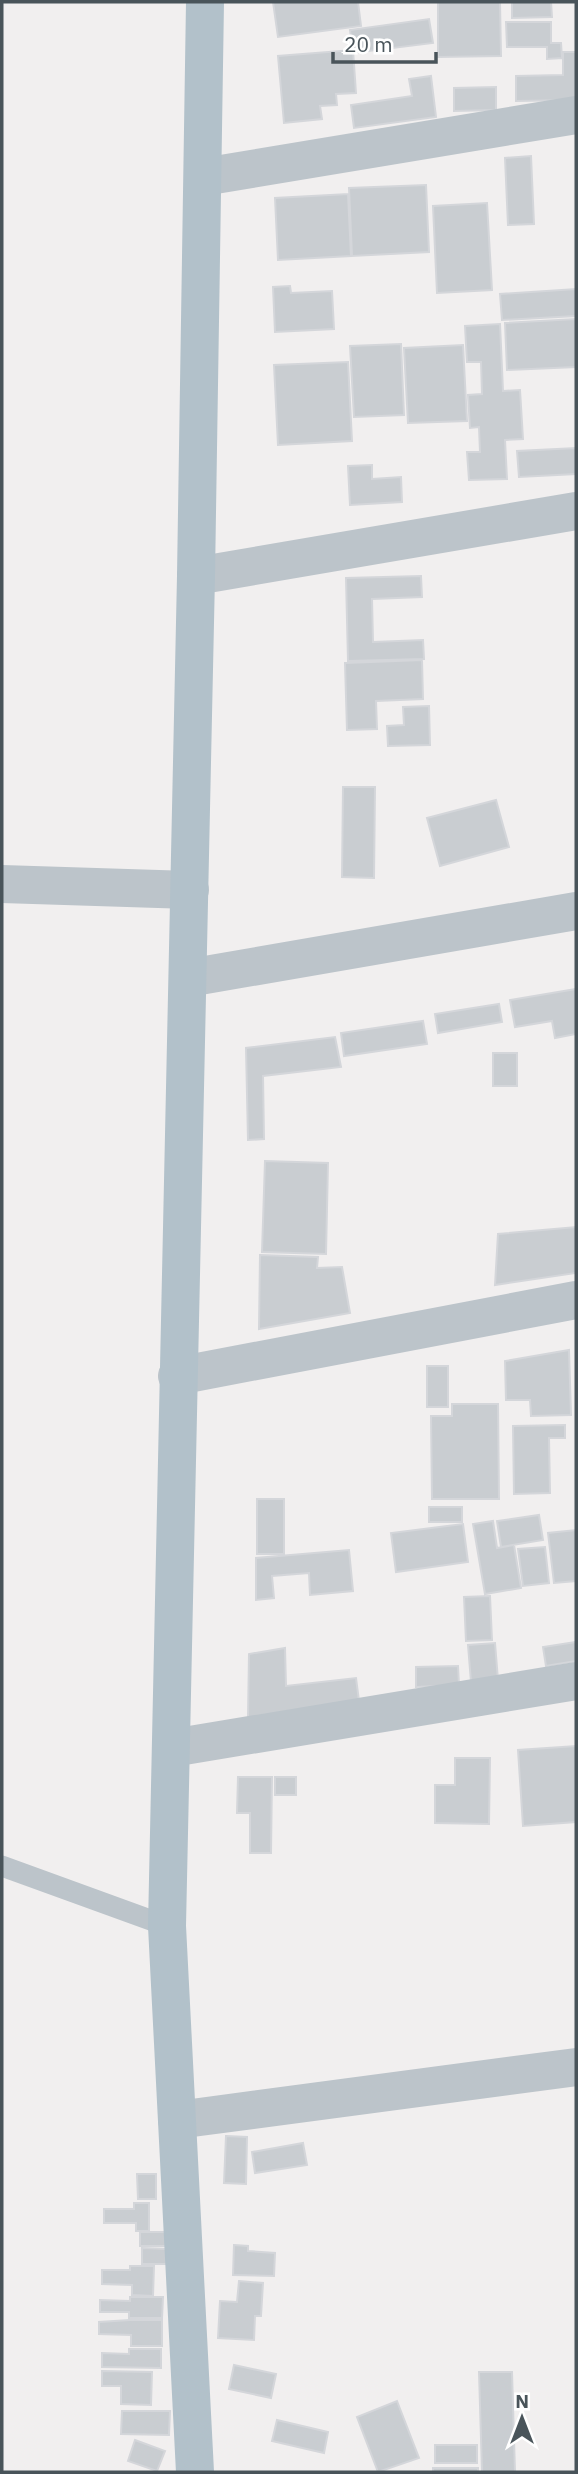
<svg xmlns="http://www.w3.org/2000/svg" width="578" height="2474" viewBox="0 0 578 2474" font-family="'IBM Plex Sans',sans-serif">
	<rect width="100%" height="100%" fill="#f1efef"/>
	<!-- building -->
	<path fill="#c9cdd1" stroke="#d4d6da" stroke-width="2" d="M 273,2 L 358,2 L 361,26 L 278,37 Z
		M 438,2 L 500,2 L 501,56 L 438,57 Z
		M 512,2 L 551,2 L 552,17 L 512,18 Z
		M 429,19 L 433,43 L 353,53 L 350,30 Z
		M 506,22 L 551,22 L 551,43 L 561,43 L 562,58 L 547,59 L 547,47 L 507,47 Z
		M 353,50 L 356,93 L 336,94 L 337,105 L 320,106 L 322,119 L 284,123 L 278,56 Z
		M 563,52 L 576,52 L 576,100 L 516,101 L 516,76 L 563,75 Z
		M 431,76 L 436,117 L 354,128 L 351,105 L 412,96 L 409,79 Z
		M 496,87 L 496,110 L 454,111 L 454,88 Z
		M 531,156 L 534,224 L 508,225 L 505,158 Z
		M 426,185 L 429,252 L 352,256 L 349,188 Z
		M 348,194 L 351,256 L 278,260 L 275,198 Z
		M 487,203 L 492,290 L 437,293 L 433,206 Z
		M 290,286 L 291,293 L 332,291 L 334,329 L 275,332 L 273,287 Z
		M 576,289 L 576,316 L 502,320 L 500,294 Z
		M 576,319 L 576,367 L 507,370 L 505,323 Z
		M 500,324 L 503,391 L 520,390 L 523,439 L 505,440 L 507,479 L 469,480 L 467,452 L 480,452 L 479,427 L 470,428 L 468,395 L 482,394 L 481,362 L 467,362 L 465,326 Z
		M 401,344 L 404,415 L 354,417 L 350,346 Z
		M 463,345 L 467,421 L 408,423 L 404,348 Z
		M 348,362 L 352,441 L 278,445 L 274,365 Z
		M 576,448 L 576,474 L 519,477 L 517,451 Z
		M 372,465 L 372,479 L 401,477 L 402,502 L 350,505 L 348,466 Z
		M 421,576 L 422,597 L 372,599 L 373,642 L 423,640 L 424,659 L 348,661 L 346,578 Z
		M 422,660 L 423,699 L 376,701 L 377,729 L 347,730 L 345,663 Z
		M 429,706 L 430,745 L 388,746 L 387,726 L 404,725 L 403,707 Z
		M 343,787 L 375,787 L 374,878 L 342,877 Z
		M 496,800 L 509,847 L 440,866 L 427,818 Z
		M 576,989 L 576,1034 L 555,1038 L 552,1021 L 515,1027 L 510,1000 Z
		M 499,1004 L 502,1022 L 438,1033 L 435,1014 Z
		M 423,1021 L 427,1044 L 344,1056 L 341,1033 Z
		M 335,1037 L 341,1067 L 263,1076 L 264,1139 L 248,1140 L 246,1048 Z
		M 493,1053 L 517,1053 L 517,1086 L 493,1086 Z
		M 265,1161 L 328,1163 L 326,1254 L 262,1252 Z
		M 576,1227 L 576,1273 L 495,1285 L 498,1234 Z
		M 260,1255 L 318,1257 L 317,1268 L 342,1267 L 350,1313 L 259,1329 Z
		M 569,1350 L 571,1415 L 531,1416 L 530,1400 L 506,1400 L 505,1361 Z
		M 427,1366 L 448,1366 L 448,1407 L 427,1407 Z
		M 452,1404 L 498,1404 L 499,1499 L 432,1499 L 431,1416 L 452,1416 Z
		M 565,1425 L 565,1438 L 549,1438 L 550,1493 L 514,1494 L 513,1426 Z
		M 257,1499 L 284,1499 L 284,1554 L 257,1554 Z
		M 429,1507 L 462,1507 L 462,1522 L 429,1522 Z
		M 539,1515 L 543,1540 L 501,1547 L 497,1521 Z
		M 493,1521 L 497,1548 L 514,1545 L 521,1588 L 485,1594 L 473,1524 Z
		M 463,1524 L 468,1562 L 396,1572 L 391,1533 Z
		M 576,1530 L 576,1581 L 554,1583 L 548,1533 Z
		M 545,1547 L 549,1583 L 523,1586 L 518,1549 Z
		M 349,1550 L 353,1591 L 310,1595 L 309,1573 L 272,1576 L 274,1598 L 256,1600 L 256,1558 Z
		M 490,1596 L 492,1640 L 466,1641 L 464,1597 Z
		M 576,1642 L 576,1661 L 546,1666 L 543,1647 Z
		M 495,1643 L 498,1680 L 471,1682 L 468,1645 Z
		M 285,1648 L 286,1686 L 356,1678 L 359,1701 L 248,1718 L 249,1654 Z
		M 458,1666 L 459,1685 L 416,1687 L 416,1667 Z
		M 576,1746 L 576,1822 L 523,1826 L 518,1750 Z
		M 455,1758 L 490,1758 L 489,1824 L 435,1823 L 435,1785 L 455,1785 Z
		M 238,1777 L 272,1777 L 271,1853 L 250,1853 L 250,1813 L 237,1813 Z
		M 275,1777 L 296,1777 L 296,1795 L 275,1795 Z
		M 226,2136 L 247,2137 L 246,2184 L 224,2183 Z
		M 303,2143 L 307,2165 L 255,2173 L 252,2152 Z
		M 137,2174 L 156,2174 L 156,2199 L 138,2199 Z
		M 134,2203 L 149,2203 L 149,2231 L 136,2231 L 136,2223 L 104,2223 L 104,2209 L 134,2209 Z
		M 140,2232 L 168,2232 L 169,2246 L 140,2246 Z
		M 234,2245 L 248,2246 L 248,2251 L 275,2253 L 274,2276 L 233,2275 Z
		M 142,2248 L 168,2249 L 168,2264 L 142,2264 Z
		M 130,2266 L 154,2266 L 153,2296 L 132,2295 L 132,2285 L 102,2284 L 102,2270 L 130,2270 Z
		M 239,2281 L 263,2283 L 261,2316 L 255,2316 L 254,2340 L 218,2338 L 220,2301 L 237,2302 Z
		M 130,2297 L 163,2297 L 162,2318 L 129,2318 L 129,2312 L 100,2312 L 100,2300 L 130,2301 Z
		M 130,2320 L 162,2320 L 162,2346 L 131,2346 L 131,2335 L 99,2334 L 99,2322 Z
		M 129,2349 L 161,2349 L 161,2368 L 102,2367 L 102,2353 L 129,2354 Z
		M 234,2365 L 276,2374 L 271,2398 L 229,2389 Z
		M 102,2371 L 152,2372 L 151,2405 L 121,2404 L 121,2386 L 102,2386 Z
		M 479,2372 L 512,2372 L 515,2472 L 482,2472 Z
		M 397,2401 L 419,2458 L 378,2472 L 357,2417 Z
		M 122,2411 L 170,2411 L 169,2435 L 121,2434 Z
		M 277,2420 L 328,2432 L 324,2453 L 272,2441 Z
		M 135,2440 L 165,2451 L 157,2471 L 128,2461 Z
		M 435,2445 L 477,2445 L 477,2463 L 435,2463 Z
		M 433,2468 L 478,2468 L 478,2472 L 433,2472 Z"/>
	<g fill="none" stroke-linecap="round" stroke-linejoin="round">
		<!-- lane -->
		<path stroke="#bcc4ca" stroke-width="21" d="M 2,1866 L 167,1926"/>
		<!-- street -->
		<path stroke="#bcc4ca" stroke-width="38" d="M 203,177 L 576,115
			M 196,576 L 576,511
			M 2,884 L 190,890
			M 188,978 L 576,911
			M 177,1376 L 576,1300
			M 172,1748 L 576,1681
			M 177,2120 L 576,2067"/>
		<!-- primary -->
		<path stroke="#b2c1ca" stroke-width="38" d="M 195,2472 L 167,1926 L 196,576 L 205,2"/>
	</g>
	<!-- border -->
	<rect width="578" height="2474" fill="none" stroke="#49545a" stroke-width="7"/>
	<!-- north arrow -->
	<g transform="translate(522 2418)" stroke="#ffffff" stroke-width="5" paint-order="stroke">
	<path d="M0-5L12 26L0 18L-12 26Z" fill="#49545a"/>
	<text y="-10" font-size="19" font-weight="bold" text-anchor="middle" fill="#49545a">N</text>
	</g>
	<!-- scale -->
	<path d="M333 52v10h103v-10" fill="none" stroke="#49545a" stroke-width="3.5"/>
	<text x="344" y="52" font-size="21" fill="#49545a" stroke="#ffffff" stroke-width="5" paint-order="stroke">20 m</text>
</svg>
